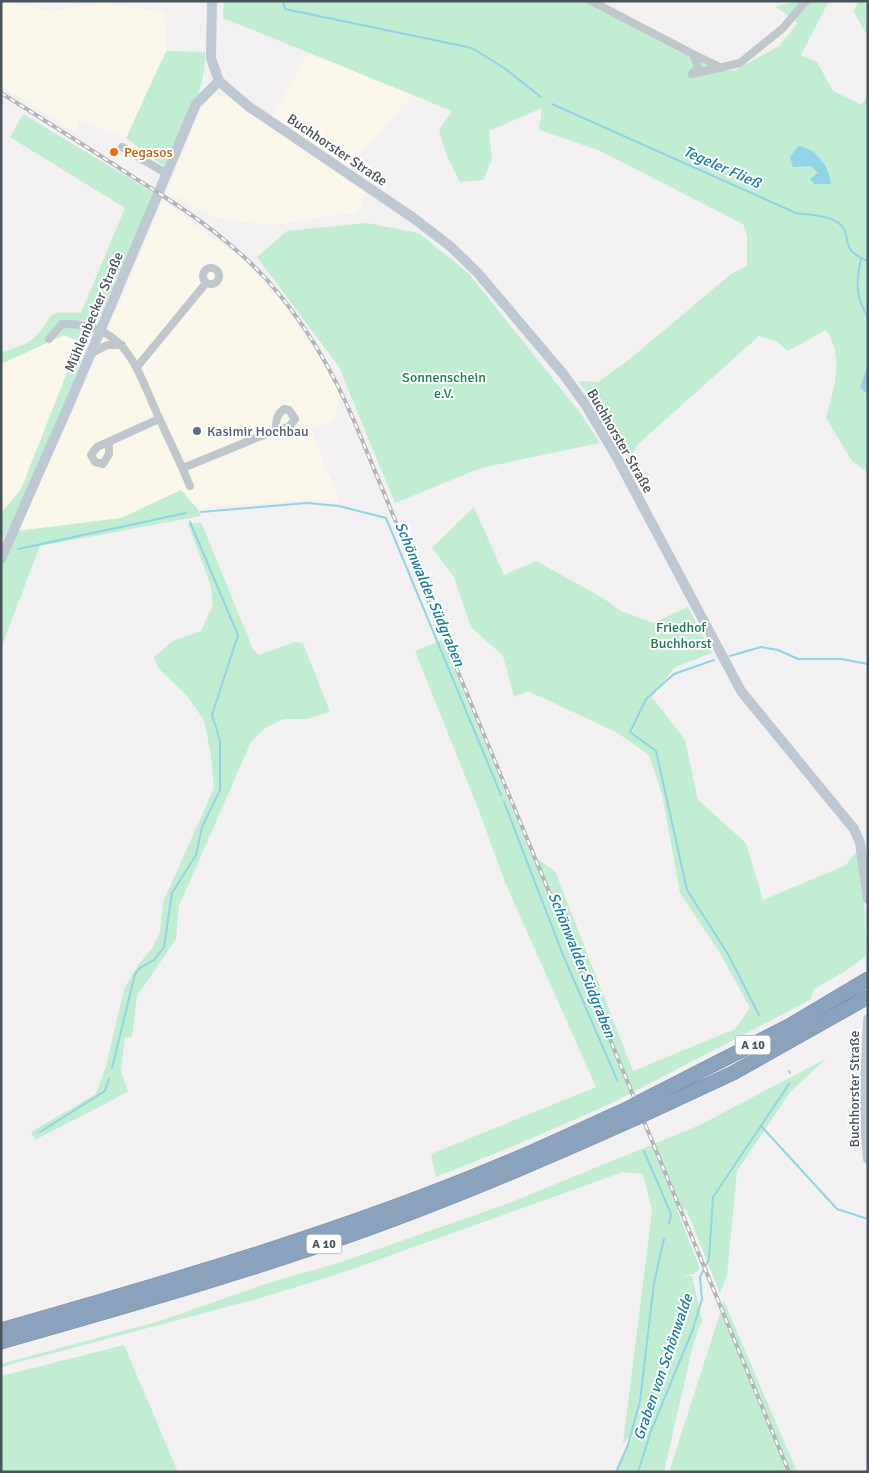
<svg xmlns="http://www.w3.org/2000/svg" width="869" height="1473" viewBox="0 0 869 1473" font-family="Signika,sans-serif">
	<rect width="100%" height="100%" fill="#f2f0f0"/>
	<!-- commercial -->
	<path fill="#fbf6ea" d="M 1,1 L 51,11 L 103,3 L 165,13 L 166,51 L 126,138 L 80,120 L 75,132 L 1,86 Z
		M 316,41 L 412,95 L 343,173 L 366,190 L 358,213 L 318,217 L 276,225 L 233,221 L 214,217 L 167,192 L 200,110 L 213,95 L 226,96 L 268,122 Z
		M 163,201 L 245,261 L 286,308 L 312,345 L 340,393 L 334,421 L 310,427 L 340,503 L 320,499 L 197,508 L 181,490 L 121,518 L 17,531 L 90,372 Z
		M 64,335 L 80,342 L 21,489 L 1,513 L 1,364 Z"/>
	<!-- green -->
	<path fill="#c1edd2" d="M 224,1 L 591,1 L 722,68 L 734,71 L 779,46 L 798,23 L 776,7 L 795,1 L 829,1 L 801,55 L 817,62 L 833,91 L 862,105 L 868,93 L 868,364 L 860,387 L 868,395 L 868,473 L 852,461 L 826,418 C 834,387 845,359 826,330 L 788,351 L 776,341 L 759,336 L 637,445 L 632,455 L 632,465 L 601,411 L 578,381 L 598,382 L 631,358 L 731,274 L 747,266 L 747,236 L 743,224 L 598,150 L 539,130 L 542,108 L 489,131 L 492,159 L 483,180 L 460,182 L 446,154 L 439,130 L 452,111 L 223,18 Z
		M 859,1 L 868,1 L 868,37 L 853,11 Z
		M 166,51 L 205,52 C 207,92 181,130 164,166 L 126,138 Z
		M 23,114 L 154,193 L 102,312 L 91,322 L 81,320 L 80,341 L 86,346 C 62,414 36,480 1,543 L 1,513 L 21,489 L 79,342 L 64,335 L 1,364 L 1,353 C 11,349 26,345 34,338 C 57,315 40,311 81,313 L 125,208 L 10,137 Z
		M 367,223 L 419,233 L 469,274 L 581,414 L 600,443 L 481,468 L 395,503 L 339,367 L 257,257 L 287,231 Z
		M 181,490 L 197,508 L 201,516 L 40,546 L 1,648 L 1,546 L 17,531 L 121,518 Z
		M 474,507 L 504,575 L 536,561 L 603,598 L 619,610 L 653,623 L 688,607 L 712,653 L 675,667 L 652,697 L 685,740 L 698,800 L 746,843 L 763,900 L 846,865 L 858,849 L 865,912 L 866,956 L 847,970 L 814,989 L 810,1000 L 610,1104 L 511,1147 L 436,1177 L 431,1154 L 596,1087 L 505,882 L 478,808 L 415,651 L 442,640 L 531,855 L 555,871 L 633,1071 L 735,1029 L 750,1008 L 720,953 L 680,893 L 662,794 L 649,755 L 616,732 L 528,691 L 514,697 L 503,656 L 471,627 L 454,577 L 432,548 Z
		M 201,522 L 253,649 L 258,655 L 295,642 L 303,643 L 330,712 L 307,719 L 283,719 L 265,728 L 251,742 L 179,906 L 176,939 L 137,996 L 132,1037 L 125,1038 L 121,1071 L 128,1092 L 35,1140 L 31,1132 L 96,1094 L 106,1066 L 124,989 L 138,965 L 153,947 L 160,932 L 163,902 L 214,788 L 211,755 L 204,720 L 187,696 L 158,668 L 154,657 L 173,641 L 201,631 L 213,605 L 211,586 L 188,524 Z
		M 827,1058 L 790,1092 L 737,1171 L 727,1275 L 720,1293 L 686,1209 L 677,1210 L 700,1269 L 693,1274 L 683,1276 L 692,1276 L 702,1320 L 693,1345 L 664,1472 L 615,1472 L 634,1434 L 623,1443 L 652,1211 L 643,1174 L 623,1172 L 344,1272 L 264,1297 L 1,1367 L 1,1364 L 160,1321 L 265,1284 L 338,1263 L 507,1204 L 700,1125 Z
		M 724,1301 L 797,1472 L 669,1472 Z
		M 124,1345 L 178,1472 L 1,1472 L 1,1376 Z"/>
	<!-- water -->
	<path fill="#90d4e7" d="M 798,146 C 816,148 829,166 831,184 L 814,184 L 810,179 L 818,173 L 811,166 L 793,167 L 790,157 Z
		M 868,364 L 868,395 L 860,387 Z"/>
	<g fill="none" stroke-linecap="round" stroke-linejoin="round">
		<!-- stream -->
		<path stroke="#90d4e7" stroke-width="2" d="M 283,1 L 285,9 L 472,48 L 504,68 L 541,97
			M 552,104 L 796,213 C 810,215 836,215 844,229 C 846,232 846,237 847,240 C 849,253 857,256 868,261
			M 861,258 C 856,283 855,295 868,318
			M 201,512 L 307,503 L 339,506 L 386,518 L 501,795
			M 18,549 L 186,513
			M 730,656 L 761,647 L 778,650 L 798,659 L 841,659 L 868,664
			M 714,660 L 674,674 L 646,699 L 630,732 L 656,751 L 687,890 L 728,954 L 759,1015
			M 504,802 L 563,955 L 617,1080
			M 112,1068 L 135,974 L 140,968 L 154,960 L 164,947 L 172,893 L 196,855 L 202,827 L 220,790 L 220,740 L 212,715 L 238,635 L 190,522
			M 789,1071 L 790,1073
			M 761,1126 L 837,1209 L 868,1219
			M 40,1132 L 105,1091 L 109,1079
			M 644,1151 L 671,1214 L 669,1223
			M 616,1472 L 628,1445 L 640,1401 L 654,1283 L 664,1239
			M 638,1472 L 651,1431 L 693,1329 L 702,1299 L 700,1277 L 709,1259 L 713,1197 L 789,1084"/>
		<!-- motorway casing -->
		<g stroke="#758da7" stroke-width="15">
			<path id="motorway" d="M 640,1102 L 789,1026 L 868,979
				M 645,1114 L 733,1073 L 868,997
				M 1,1330 C 173,1281 346,1231 511,1161 C 551,1144 591,1125 631,1107
				M 1,1342 C 119,1308 237,1275 353,1234 C 449,1200 543,1160 636,1118"/>
		</g>
		<!-- minor -->
		<path stroke="#bfc7cd" stroke-width="8" d="M 591,1 L 693,54 L 698,67 L 692,74
			M 693,54 L 722,68
			M 692,74 L 740,63 L 783,28 L 806,1
			M 122,147 L 167,174
			M203 276a8 8 0 1 1 16 0a8 8 0 1 1-16 0Z
			M 49,339 L 62,324 C 128,322 137,371 160,420 C 170,442 181,464 190,486
			M 92,353 L 107,345 L 122,345
			M 137,367 L 206,283
			M 109,442 L 109,454 L 103,464 L 95,462 L 91,455 L 97,447 L 159,419
			M 183,468 L 276,430 L 289,427 L 295,419 L 289,410 L 284,409 C 276,415 276,421 276,430"/>
		<!-- secondary -->
		<path stroke="#bec8d2" stroke-width="10" d="M 212,1 L 211,58 L 219,81 L 248,106 L 412,217 L 450,246 L 477,272 L 564,375 L 585,404 L 616,456 L 741,691 L 854,829 L 860,843 L 868,899
			M 1,559 L 68,407 L 196,104 L 219,81
			M 868,1019 L 864,1108 L 868,1159"/>
		<!-- motorway -->
		<use href="#motorway" stroke="#8aa2bb" stroke-width="14"/>
		<!-- rail casing -->
		<g stroke="#b2b5b9" stroke-width="4">
			<path id="rail" d="M 1,93 C 44,120 87,147 130,175 C 180,206 228,237 268,281 C 305,323 333,371 355,423 L 789,1472"/>
		</g>
		<!-- rail -->
		<use href="#rail" stroke="#fff" stroke-width="2" stroke-dasharray="5.5" stroke-linecap="butt"/>
		<!-- motorway-bridge casing -->
		<g stroke="#758da7" stroke-width="15" stroke-linecap="butt">
			<path id="motorway-bridge" d="M 631,1107 L 640,1102
				M 636,1118 L 645,1114"/>
		</g>
		<!-- motorway-bridge -->
		<use href="#motorway-bridge" stroke="#8aa2bb" stroke-width="14"/>
	</g>
	<!-- markers -->
	<circle fill="#e8710a" stroke="#fff" stroke-width="2" cx="114" cy="152" r="5"/>
	<circle fill="#5c6f8a" stroke="#fff" stroke-width="2" cx="197" cy="431" r="5"/>
	<g text-anchor="middle" dominant-baseline="central" stroke-width="4" stroke-linejoin="round" paint-order="stroke">
		<!-- shield labels -->
		<g fill="#fff" stroke="#80878d" stroke-width="1">
			<rect x="735.5" y="1035.5" width="35" height="19" rx="4"/>
			<rect x="306.5" y="1234.5" width="35" height="19" rx="4"/>
		</g>
		<g font-size="12" font-weight="bold" fill="#49535c">
			<text x="753" y="1045">A 10</text>
			<text x="324" y="1244">A 10</text>
		</g>
		<!-- street labels -->
		<g font-size="14" fill="#49535c" stroke="#fff">
			<text transform="translate(337 150) rotate(34)">Buchhorster Straße</text>
			<text transform="translate(94 312) rotate(-67)">Mühlenbecker Straße</text>
			<text transform="translate(620 441) rotate(60)">Buchhorster Straße</text>
			<text transform="translate(854 1089) rotate(-90)">Buchhorster Straße</text>
		</g>
		<!-- food labels -->
		<g font-size="14" fill="#c56008" stroke="#fff" text-anchor="start">
			<text x="124" y="152">Pegasos</text>
		</g>
		<!-- park labels -->
		<g font-size="14" fill="#1d7a4c" stroke="#fff">
			<text x="444" y="377">Sonnenschein<tspan x="444" dy="16">e.V.</tspan></text>
			<text x="681" y="627">Friedhof<tspan x="681" dy="16">Buchhorst</tspan></text>
		</g>
		<!-- service labels -->
		<g font-size="14" fill="#4e5e75" stroke="#fff" text-anchor="start">
			<text x="207" y="431">Kasimir Hochbau</text>
		</g>
		<!-- water labels -->
		<g font-size="15" font-style="italic" fill="#157e9c" stroke="#fff">
			<text transform="translate(722 167) rotate(24)">Tegeler Fließ</text>
			<text transform="translate(430 594) rotate(67)">Schönwalder Südgraben</text>
			<text transform="translate(582 965) rotate(68)">Schönwalder Südgraben</text>
			<text transform="translate(663 1367) rotate(-71)">Graben von Schönwalde</text>
		</g>
	</g>
	<!-- border -->
	<rect width="869" height="1473" fill="none" stroke="#49535c" stroke-width="5"/>
</svg>
